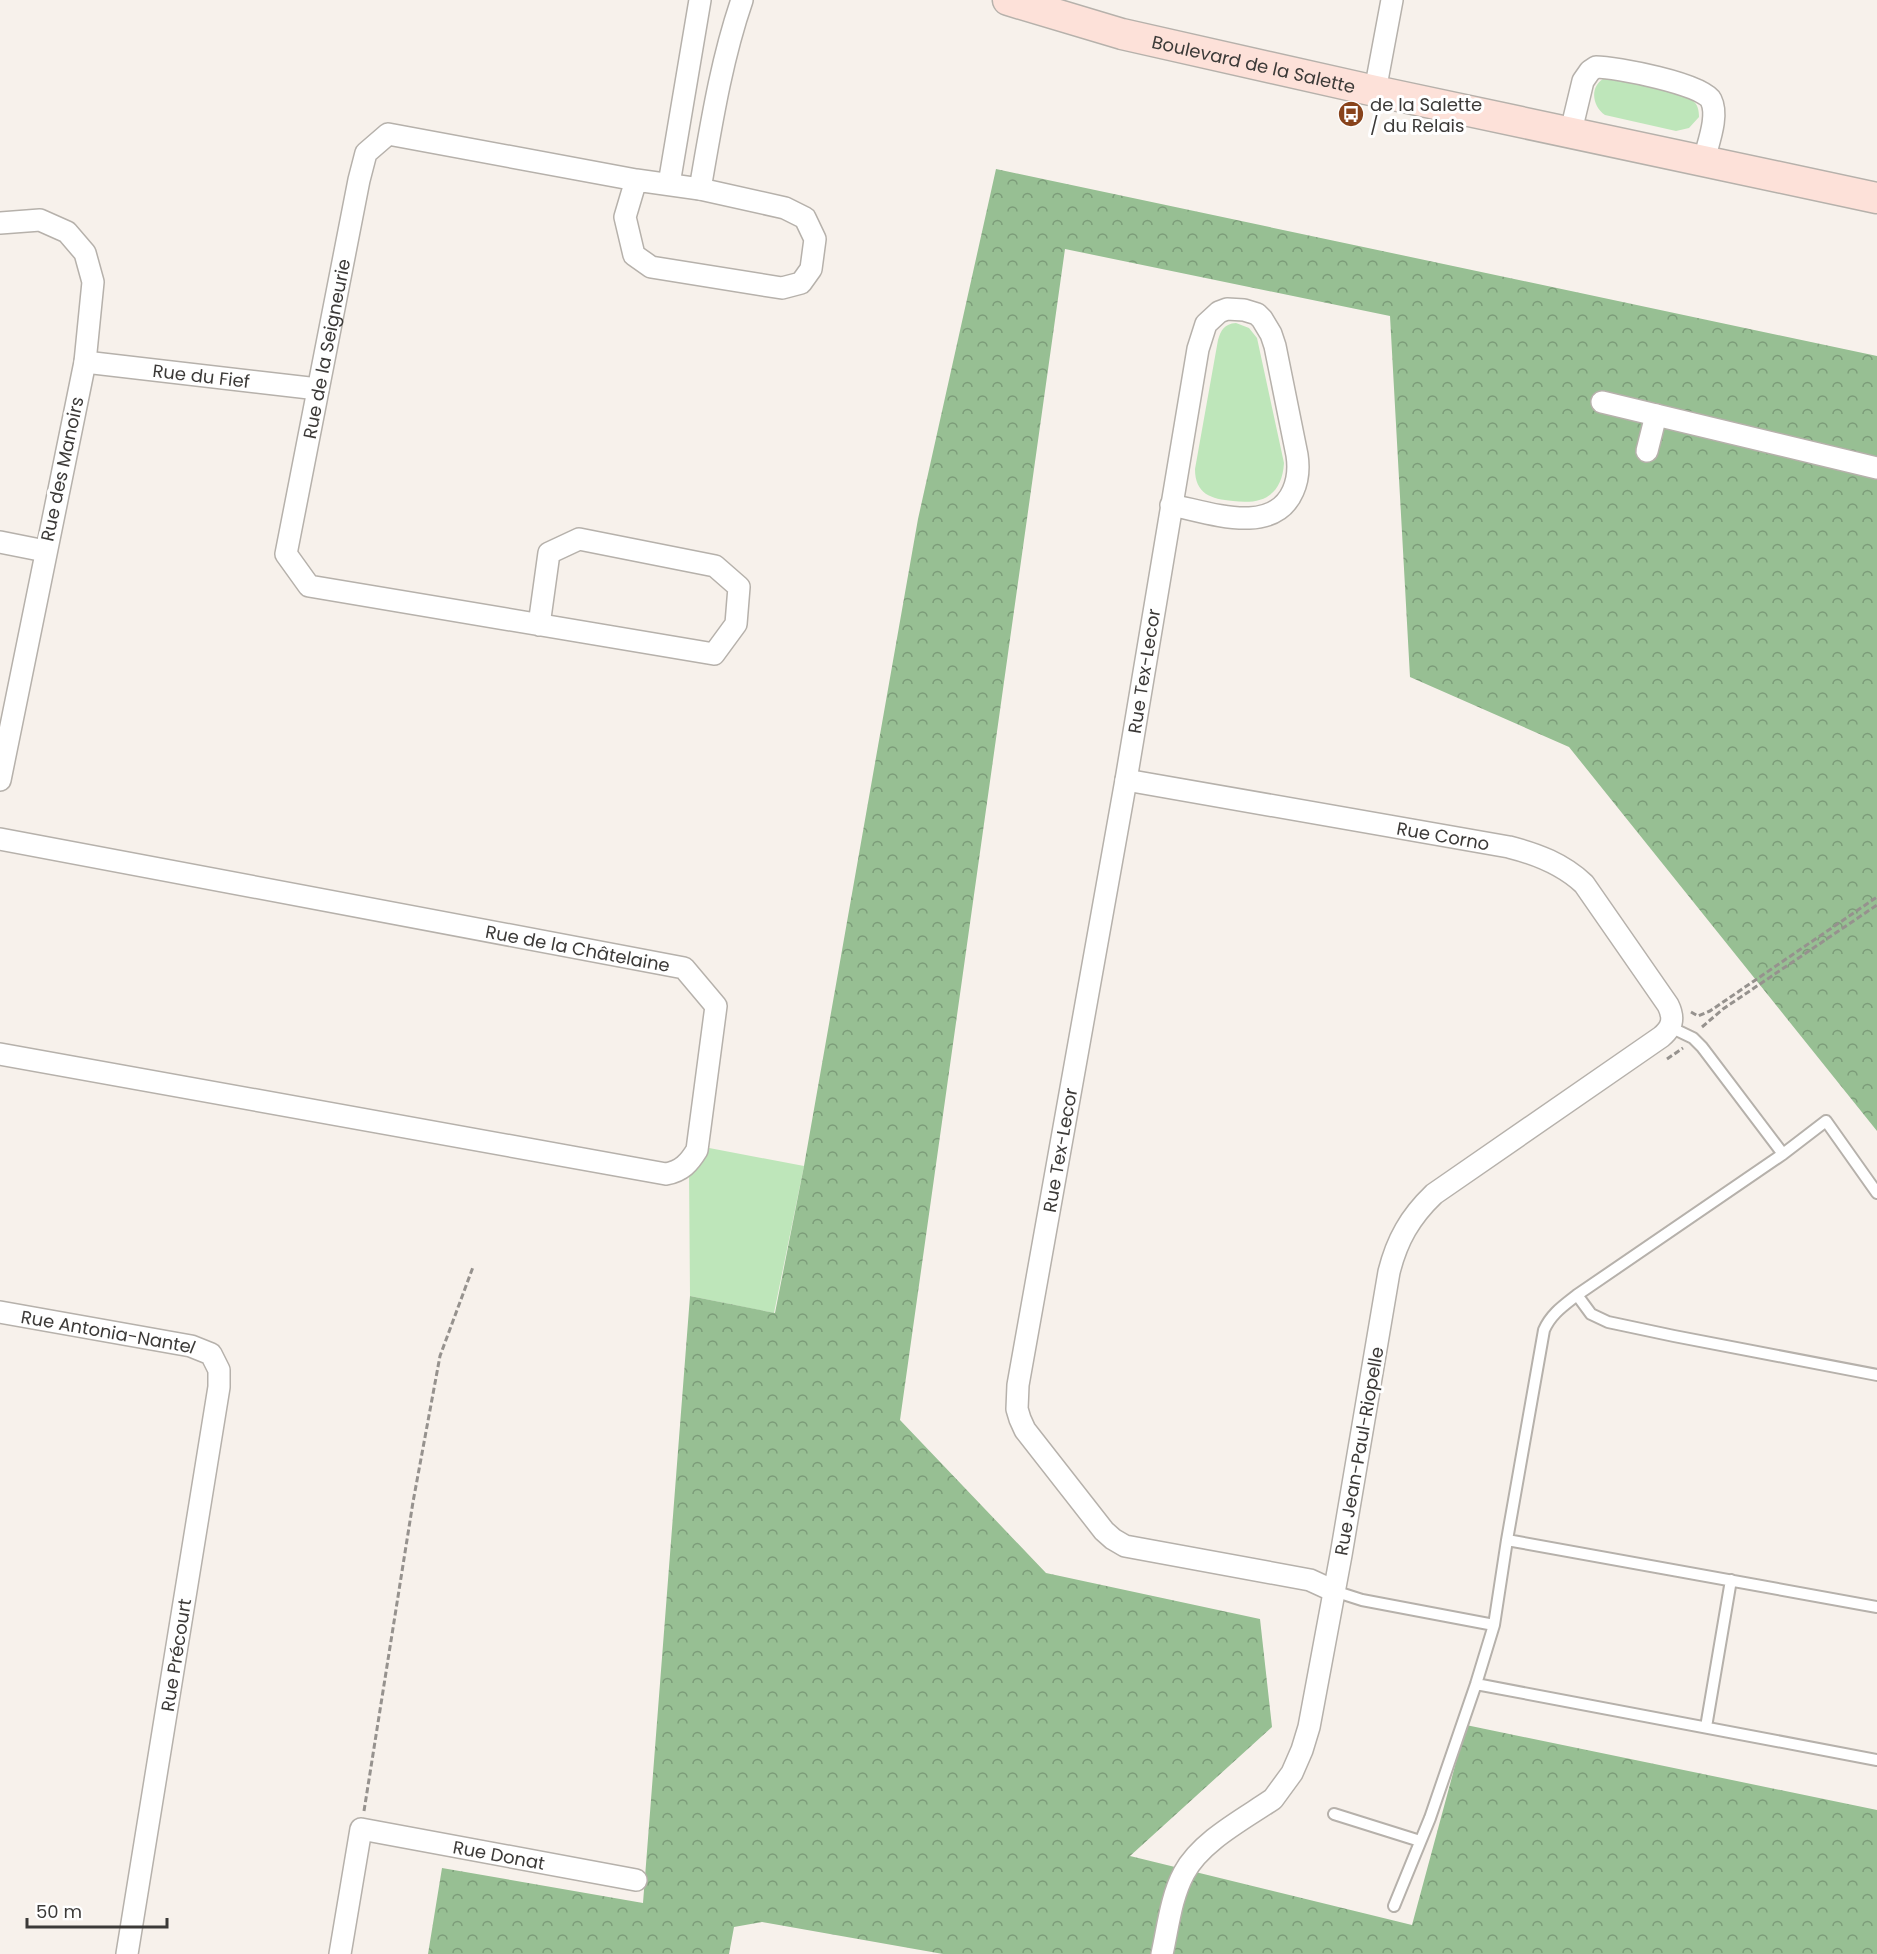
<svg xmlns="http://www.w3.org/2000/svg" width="1877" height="1954" viewBox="0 0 1877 1954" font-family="Poppins,sans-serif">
	<defs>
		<pattern id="forest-crowns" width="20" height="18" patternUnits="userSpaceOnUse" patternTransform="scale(1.5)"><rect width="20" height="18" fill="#97bf93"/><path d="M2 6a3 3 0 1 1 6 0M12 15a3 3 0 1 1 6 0" fill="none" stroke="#7c9c79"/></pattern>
	</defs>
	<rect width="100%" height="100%" fill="#f7f1eb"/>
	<!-- green -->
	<path fill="#bee6ba" d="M 1603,79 C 1619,80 1680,91 1692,100 C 1698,104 1699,111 1699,117 L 1689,128 L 1676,131 L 1605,115 C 1593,107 1589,88 1603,79 Z
		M 1236,323 L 1249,328 L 1257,338 L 1284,463 C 1282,495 1263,505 1233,501 C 1211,499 1195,494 1195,469 L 1218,340 C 1221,330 1224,324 1236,323 Z
		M 704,1147 L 804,1166 L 774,1313 L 690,1296 L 689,1169 Z"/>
	<!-- forest -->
	<path fill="url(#forest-crowns)" d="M 996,169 L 1877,356 L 1877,1131 L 1569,747 L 1410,677 L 1390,316 L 1065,249 L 900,1420 L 1046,1573 L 1260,1619 L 1272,1727 L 1130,1856 L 1412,1925 L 1466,1725 L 1877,1810 L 1877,1954 L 943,1954 L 762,1922 L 734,1927 L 729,1954 L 428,1954 L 442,1868 L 643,1903 L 690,1296 L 775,1313 L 804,1166 L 918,519 Z"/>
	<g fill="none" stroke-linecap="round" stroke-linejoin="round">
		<!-- lane casing -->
		<g stroke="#b6b1ab" stroke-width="14">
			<path id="lane" d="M 1783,1154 L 1826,1121 L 1877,1193
				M 1577,1295 L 1591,1314 L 1608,1322 L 1674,1336 L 1877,1375
				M 1507,1540 L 1877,1607
				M 1334,1591 L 1362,1600 L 1494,1625
				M 1476,1684 L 1877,1760
				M 1706,1727 L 1731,1580
				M 1334,1814 L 1420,1841
				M 1394,1906 L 1430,1818 L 1476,1684 L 1494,1625 L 1507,1540 L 1544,1330 C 1551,1314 1563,1306 1577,1295 L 1783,1154 L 1702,1047 L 1693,1038 L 1670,1027"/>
		</g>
		<!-- street casing -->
		<g stroke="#b6b1ab" stroke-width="24">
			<g id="street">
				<path d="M 1375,91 L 1392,0"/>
				<path d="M 1571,131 L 1583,81 L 1590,71 L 1596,67 C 1615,67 1703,84 1711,100 C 1719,116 1708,143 1704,160"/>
				<path d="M 669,184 L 700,0"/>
				<path d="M 700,189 C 711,126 721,61 742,0"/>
				<path d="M 0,223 L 40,220 L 67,232 L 85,253 L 93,282 L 85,362 L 0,780"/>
				<path id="s1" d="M 85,362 L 318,389"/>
				<path d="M 1602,402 L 1877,468"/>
				<path d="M 1647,451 L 1656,415"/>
				<path d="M 1171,505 C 1208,512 1273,537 1293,491 C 1298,480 1299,468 1297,455 L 1275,346 L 1271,334 L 1262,319 L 1257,314 L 1244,310 L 1227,309 L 1219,312 L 1206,324 L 1198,349 L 1126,780 L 1018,1385 L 1017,1409 L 1020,1419 L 1025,1430 L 1104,1531 L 1113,1539 L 1125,1546 L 1310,1580 L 1334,1591"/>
				<path d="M 0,542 L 45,551"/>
				<path id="s2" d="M 539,625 L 549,553 L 579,539 L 715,566 L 739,587 L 736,624 L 714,654 L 309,586 L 286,554 L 359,180 L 366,153 L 388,134 L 636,180 L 700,189 L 785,208 L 805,218 L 815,239 L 811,269 L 801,283 L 782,288 L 651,267 L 634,255 L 625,217 L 636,180"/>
				<path id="s3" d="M 1126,780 L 1509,847 C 1537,854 1563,864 1584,884 L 1668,1005 C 1675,1019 1672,1028 1661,1037 L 1434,1194 C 1410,1217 1397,1240 1389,1272 L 1341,1555 L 1309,1727 L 1302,1750 L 1292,1773 L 1273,1799 C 1244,1819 1201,1841 1184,1873 C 1171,1897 1168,1927 1162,1954"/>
				<path id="s4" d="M 0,839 L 684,968 L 716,1006 L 697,1150 C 689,1163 682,1171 666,1174 L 0,1054"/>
				<path id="s5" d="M 0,1312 L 191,1346 L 211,1354 L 219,1370 L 219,1387 L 127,1954"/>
				<path id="s6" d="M 340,1954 L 361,1829 L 636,1880"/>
			</g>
		</g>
		<!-- secondary casing -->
		<g stroke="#b6b1ab" stroke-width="33">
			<g id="secondary">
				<path id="s7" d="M 1008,0 L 1122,34 L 1375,91 L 1877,198"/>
			</g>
		</g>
		<!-- path -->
		<path stroke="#96928e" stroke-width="3" stroke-dasharray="6 3" stroke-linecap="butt" d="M 1691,1012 L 1698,1016 L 1710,1011 L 1877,897
			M 1702,1027 L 1723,1009 L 1877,905
			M 1667,1059 L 1683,1048
			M 364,1811 L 413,1502 L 440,1356 L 473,1267"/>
		<!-- lane -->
		<use href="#lane" stroke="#fff" stroke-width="10"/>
		<!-- street -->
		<use href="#street" stroke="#fff" stroke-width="21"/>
		<!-- secondary -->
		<use href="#secondary" stroke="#fde1d9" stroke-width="30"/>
	</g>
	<!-- icons -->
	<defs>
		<g id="bus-disc" transform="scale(1.35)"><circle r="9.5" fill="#88431b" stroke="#fff"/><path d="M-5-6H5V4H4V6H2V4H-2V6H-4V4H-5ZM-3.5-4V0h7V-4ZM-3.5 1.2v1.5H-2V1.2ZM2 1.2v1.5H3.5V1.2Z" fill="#fff"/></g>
	</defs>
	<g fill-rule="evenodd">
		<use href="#bus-disc" x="1351" y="114"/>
	</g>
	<g text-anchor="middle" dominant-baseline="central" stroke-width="6" stroke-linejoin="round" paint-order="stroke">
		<!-- street labels -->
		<g font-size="18" fill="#3c3a38" stroke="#fff">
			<text stroke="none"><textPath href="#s7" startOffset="254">Boulevard de la Salette</textPath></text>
			<text stroke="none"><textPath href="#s2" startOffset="1010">Rue de la Seigneurie</textPath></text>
			<text stroke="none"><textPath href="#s1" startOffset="117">Rue du Fief</textPath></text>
			<text transform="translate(62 469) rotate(-78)">Rue des Manoirs</text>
			<text transform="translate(1144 671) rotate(-81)">Rue Tex-Lecor</text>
			<text stroke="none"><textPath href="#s3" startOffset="322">Rue Corno</textPath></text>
			<text stroke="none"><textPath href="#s4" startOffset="588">Rue de la Châtelaine</textPath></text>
			<text transform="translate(1060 1150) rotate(-80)">Rue Tex-Lecor</text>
			<text stroke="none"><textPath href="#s5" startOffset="110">Rue Antonia-Nantel</textPath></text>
			<text transform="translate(1359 1451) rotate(-80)">Rue Jean-Paul-Riopelle</text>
			<text transform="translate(176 1655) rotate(-81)">Rue Précourt</text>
			<text stroke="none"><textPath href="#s6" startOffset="267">Rue Donat</textPath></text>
		</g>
		<!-- poi labels -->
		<g font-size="18" fill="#3c3a38" stroke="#fff" text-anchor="start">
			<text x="1370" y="104">de la Salette<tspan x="1370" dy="21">/ du Relais</tspan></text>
		</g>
	</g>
	<!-- scale -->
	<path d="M27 1918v9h140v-9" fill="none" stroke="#3c3a38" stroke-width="3"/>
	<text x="36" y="1918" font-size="18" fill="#3c3a38" stroke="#ffffff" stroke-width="4.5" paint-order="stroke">50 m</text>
</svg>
